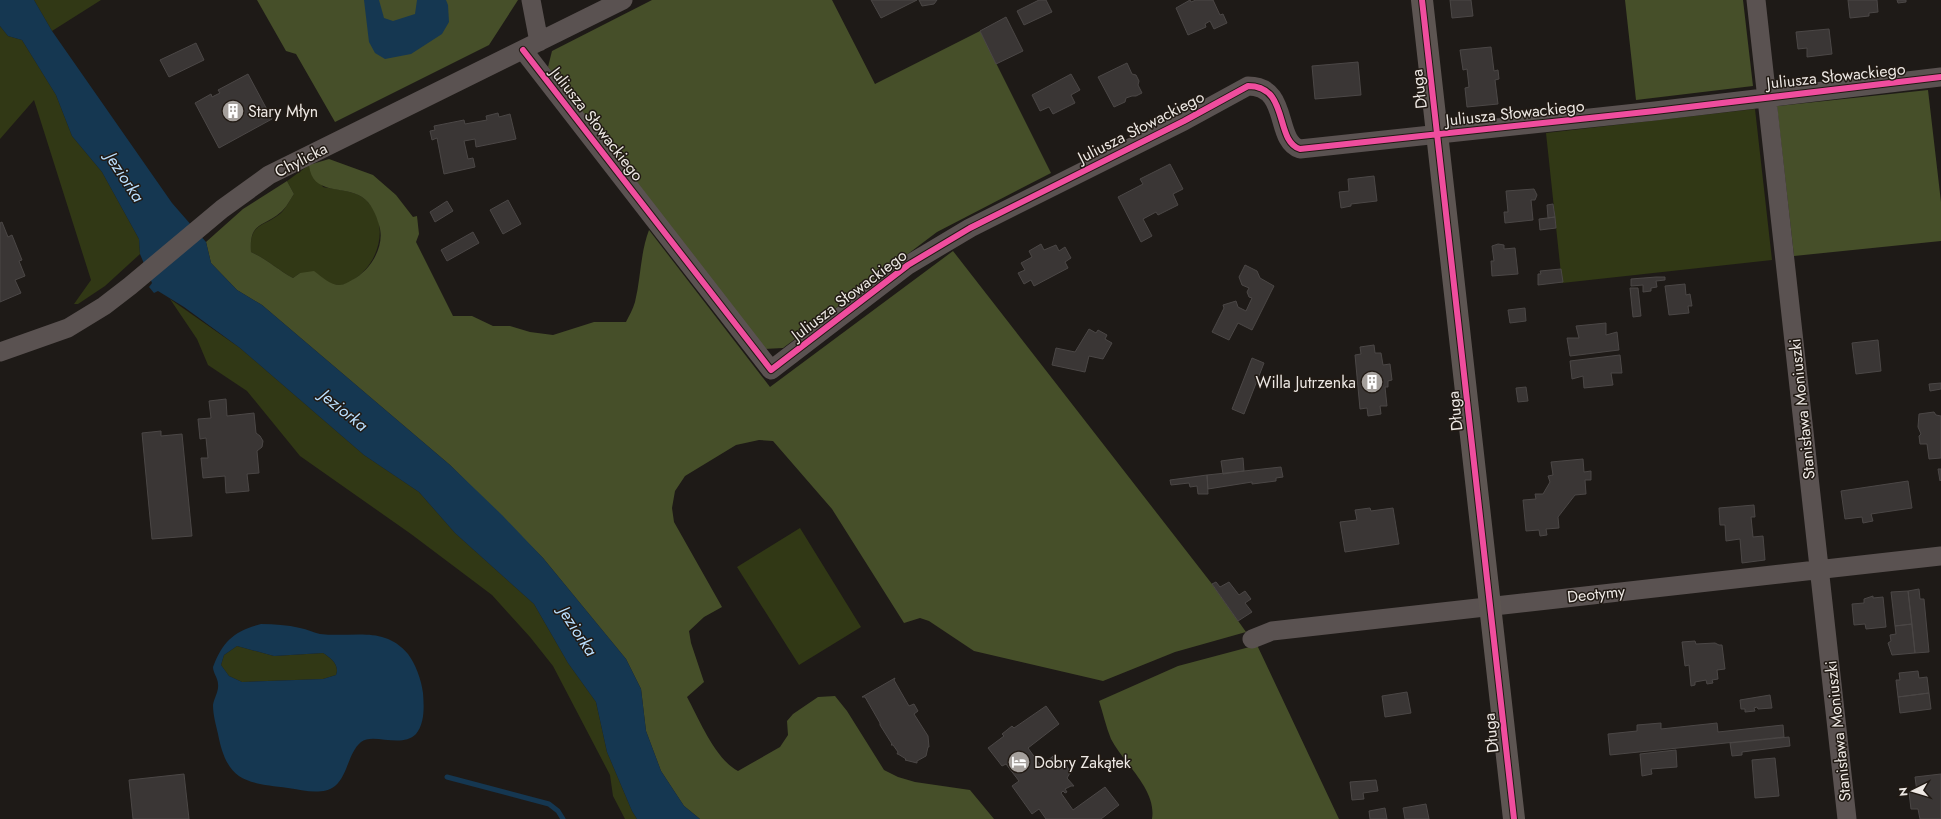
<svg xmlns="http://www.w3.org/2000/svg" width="1941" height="819" viewBox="0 0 1941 819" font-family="Jost,sans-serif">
	<rect width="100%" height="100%" fill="#1e1a17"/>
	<!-- green -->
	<path fill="#313815" d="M 34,0 L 101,0 L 52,31 Z
		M 0,26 L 8,36 L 22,40 L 56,95 L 72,136 L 102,172 L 139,239 L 140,254 L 105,286 L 78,304 L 74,304 L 91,280 L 34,100 L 0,139 Z
		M 1755,109 L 1772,260 L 1562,283 L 1546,133 Z
		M 309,165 L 323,187 C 333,189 354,191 362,197 C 388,216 383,252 363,272 C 358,277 349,284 342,285 C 329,286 312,277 300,273 L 293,278 C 278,270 267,259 251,252 C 249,222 263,228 281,213 C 286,208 290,200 294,194 L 287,181 Z
		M 170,299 L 240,348 L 364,455 L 419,492 L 455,533 L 534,604 L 568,663 L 596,702 L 607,752 L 632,811 L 637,819 L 625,819 L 613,796 L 610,775 L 553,666 L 530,637 L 492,595 L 411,534 L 300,456 L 247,391 L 208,365 L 197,339 Z
		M 800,528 L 861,627 L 799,665 L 737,567 Z
		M 237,646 L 274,656 L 323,653 C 331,658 340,665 336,675 L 323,679 L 242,682 L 229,676 L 221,665 L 224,655 Z"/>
	<!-- forest -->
	<path fill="#464f29" d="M 257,0 L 518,0 L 489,45 L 335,122 L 296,54 L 286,51 Z
		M 652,0 L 832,0 L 875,84 L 980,31 L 1051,173 L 937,232 L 783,348 L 764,349 L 548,67 L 552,51 Z
		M 1625,0 L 1743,0 L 1753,86 L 1636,100 Z
		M 1928,90 L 1941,202 L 1941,241 L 1794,256 L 1777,106 Z
		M 329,159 L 373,175 L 396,195 L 413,217 L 417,216 L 419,234 L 416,242 L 453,316 L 472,316 L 493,326 L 510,326 L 530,332 L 553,335 L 594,322 L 626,322 C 629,316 633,309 635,302 C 641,278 640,254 649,230 L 770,387 L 953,251 L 1212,584 L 1246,632 L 1175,652 L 1103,681 L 974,651 L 929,621 L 920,618 L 904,623 L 832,509 L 773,441 L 759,440 L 736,445 L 685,476 L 675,491 L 672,508 L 674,522 L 722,607 L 704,617 L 689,631 L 691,643 L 704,682 L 687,697 C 699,719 715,759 738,771 L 780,747 L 788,735 L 787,721 L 793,714 L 818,697 L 835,696 L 847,711 L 884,770 L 898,777 L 915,782 L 970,790 L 994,819 L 700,819 L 684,806 L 661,771 L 646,731 L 641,689 L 626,659 L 543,558 L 450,465 L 262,305 L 237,290 L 211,263 L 206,242 L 243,209 L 287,181 L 294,194 C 290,200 286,208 281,212 C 263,228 249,221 251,252 C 267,259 278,270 293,278 L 300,273 L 314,271 C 322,277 330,285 340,285 C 344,285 348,282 352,280 C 370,271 386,246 379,225 C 376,214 371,203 362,197 C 344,185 312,196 309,165 Z
		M 1257,645 L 1339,819 L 1152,819 C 1157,789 1123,763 1111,739 C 1106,727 1103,713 1099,701 L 1178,666 Z"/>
	<!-- water -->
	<path fill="#153751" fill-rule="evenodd" d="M 0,0 L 34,0 L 52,31 L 172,203 L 206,242 L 211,263 L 237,290 L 262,305 L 450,465 L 502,515 L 543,558 L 626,659 L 641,689 L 646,731 L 661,771 L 684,806 L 700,819 L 637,819 L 632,811 L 607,752 L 596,702 L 568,663 L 534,604 L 455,533 L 419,492 L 364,455 L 240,348 L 184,307 L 158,291 L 154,293 L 149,287 L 152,283 L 140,254 L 139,239 L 102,172 L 72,136 L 56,95 L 22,40 L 8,36 L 0,26 Z
		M 364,0 L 379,0 L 384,18 L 393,21 L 415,14 L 417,0 L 446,0 L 448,5 L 449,22 L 442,34 L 411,54 L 385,59 L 375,53 L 369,42 Z
		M 261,624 C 275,624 287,625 300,628 C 307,629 314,633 320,634 C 353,638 384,625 408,654 C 416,665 421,679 423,693 C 424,706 425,723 416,734 C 401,749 373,732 361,742 C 348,753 348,775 335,786 C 322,796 303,790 288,788 C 245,783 227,781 218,734 C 216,725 213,715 213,705 C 214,698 219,691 218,684 C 218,678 213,673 213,667 C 223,641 234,631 261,624 ZM 237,646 L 274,656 L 323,653 C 331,658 340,665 336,675 L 323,679 L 242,682 L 229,676 L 221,665 L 224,655 Z"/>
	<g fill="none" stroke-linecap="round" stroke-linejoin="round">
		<!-- stream -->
		<path stroke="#153751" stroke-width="5" d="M 447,777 L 549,804 L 558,811 L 563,819"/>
	</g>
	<!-- building -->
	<path fill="#3a3635" stroke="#4b4746" d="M 871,0 L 917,0 L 881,18 Z
		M 919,0 L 937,0 L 934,4 L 922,6 Z
		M 1039,0 L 1046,0 L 1052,12 L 1024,25 L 1017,11 Z
		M 1190,0 L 1191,2 L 1196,0 L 1213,0 L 1220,15 L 1223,14 L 1227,23 L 1214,29 L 1210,21 L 1205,24 L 1206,27 L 1188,35 L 1176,8 Z
		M 1450,0 L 1471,0 L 1473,16 L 1452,18 Z
		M 1848,0 L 1877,0 L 1878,12 L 1869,13 L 1869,16 L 1850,18 Z
		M 1897,0 L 1906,0 L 1906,2 L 1898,3 Z
		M 1006,17 L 1023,51 L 996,64 L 980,31 Z
		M 1829,29 L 1832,54 L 1807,57 L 1807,48 L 1798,49 L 1796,32 Z
		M 196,43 L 204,60 L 169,77 L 160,60 Z
		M 1491,47 L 1494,71 L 1498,70 L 1499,79 L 1495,80 L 1498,104 L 1467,107 L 1465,88 L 1469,87 L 1467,69 L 1463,70 L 1460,50 Z
		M 1358,62 L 1361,95 L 1315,99 L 1312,66 Z
		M 1127,63 L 1132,74 L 1136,75 L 1139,81 L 1138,85 L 1142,93 L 1136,96 L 1132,96 L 1126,98 L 1125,102 L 1114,107 L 1098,77 Z
		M 248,74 L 272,119 L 219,148 L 195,103 L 211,94 L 212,97 L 220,93 L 218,90 Z
		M 1071,74 L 1080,90 L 1071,95 L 1075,103 L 1053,114 L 1049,107 L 1040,111 L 1032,95 Z
		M 498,113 L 499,117 L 510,114 L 516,139 L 476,147 L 475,139 L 464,141 L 468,159 L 473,158 L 475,167 L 444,174 L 437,138 L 432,140 L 430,131 L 435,130 L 434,126 L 464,120 L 465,124 L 487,120 L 486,116 Z
		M 1170,164 L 1183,189 L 1173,194 L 1178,205 L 1158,215 L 1156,212 L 1143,219 L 1152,236 L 1141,242 L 1118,197 L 1143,184 L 1140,179 Z
		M 1374,176 L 1377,201 L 1351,204 L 1351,206 L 1341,208 L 1339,192 L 1349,191 L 1348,179 Z
		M 1534,189 L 1537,195 L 1535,200 L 1531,200 L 1533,220 L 1505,223 L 1504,212 L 1508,212 L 1506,191 Z
		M 508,200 L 521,224 L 503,234 L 490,210 Z
		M 447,201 L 453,211 L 435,222 L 430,212 Z
		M 1553,204 L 1555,217 L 1548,218 L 1547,205 Z
		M 1555,217 L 1556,228 L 1540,230 L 1539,219 Z
		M 2,222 L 8,237 L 12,235 L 22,260 L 19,261 L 25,276 L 15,280 L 21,293 L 0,302 L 0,223 Z
		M 473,232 L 479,243 L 447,261 L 441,250 Z
		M 1041,244 L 1044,250 L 1056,245 L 1059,251 L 1065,247 L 1071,258 L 1065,262 L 1068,268 L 1034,286 L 1031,280 L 1024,284 L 1018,273 L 1025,270 L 1021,263 L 1032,257 L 1029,251 Z
		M 1498,244 L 1504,245 L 1504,249 L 1515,248 L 1518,274 L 1492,276 L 1491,261 L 1494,261 L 1492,246 Z
		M 1245,265 L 1257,271 L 1260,278 L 1274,286 L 1252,330 L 1238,323 L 1229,340 L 1212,332 L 1224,308 L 1223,305 L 1236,301 L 1238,307 L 1246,311 L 1252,298 L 1249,297 L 1247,292 L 1249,288 L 1242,285 L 1239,277 Z
		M 1561,269 L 1563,282 L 1538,285 L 1538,274 L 1541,274 L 1540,271 Z
		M 1656,277 L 1665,277 L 1665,280 L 1656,281 L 1657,287 L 1651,288 L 1651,291 L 1643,292 L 1643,285 L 1631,286 L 1631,279 Z
		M 1685,284 L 1686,295 L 1690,294 L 1692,306 L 1688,306 L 1689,313 L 1669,315 L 1665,286 Z
		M 1630,288 L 1638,288 L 1641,316 L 1633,317 Z
		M 1525,308 L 1526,321 L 1510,323 L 1508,310 Z
		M 1606,323 L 1606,335 L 1617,332 L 1619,350 L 1570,356 L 1567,338 L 1579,338 L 1576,326 Z
		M 1089,329 L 1096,333 L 1098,330 L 1107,335 L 1105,339 L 1112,343 L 1103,359 L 1089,356 L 1085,372 L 1052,365 L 1056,348 L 1075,352 Z
		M 1878,340 L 1881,371 L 1856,374 L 1852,343 Z
		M 1374,345 L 1375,353 L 1381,353 L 1383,365 L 1390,364 L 1392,380 L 1388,381 L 1388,387 L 1385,387 L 1387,406 L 1380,406 L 1381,414 L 1368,416 L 1367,408 L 1360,409 L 1355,355 L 1361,354 L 1360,347 Z
		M 1620,355 L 1622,373 L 1611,373 L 1613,385 L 1584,388 L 1583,376 L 1572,379 L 1570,361 Z
		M 1252,358 L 1264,363 L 1244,414 L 1232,409 Z
		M 1941,383 L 1941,389 L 1930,391 L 1929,384 Z
		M 1526,387 L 1528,401 L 1518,402 L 1516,388 Z
		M 226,399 L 227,416 L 254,413 L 256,433 L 260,436 L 263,441 L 262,447 L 257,451 L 259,473 L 247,474 L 249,491 L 226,493 L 225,476 L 203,478 L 201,458 L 208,458 L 206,438 L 200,439 L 198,419 L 211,418 L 209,401 Z
		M 1934,412 L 1936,415 L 1941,416 L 1941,458 L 1929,459 L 1927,444 L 1920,444 L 1919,436 L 1921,434 L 1918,427 L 1919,414 Z
		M 161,431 L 161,436 L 182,434 L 192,536 L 152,539 L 142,433 Z
		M 1243,458 L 1244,471 L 1223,474 L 1221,461 Z
		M 1583,459 L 1584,472 L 1591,471 L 1591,480 L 1585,480 L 1586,494 L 1575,495 L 1558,517 L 1559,528 L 1546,529 L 1547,535 L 1540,536 L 1539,530 L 1526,531 L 1523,500 L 1536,499 L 1535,494 L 1543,494 L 1550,482 L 1548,476 L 1553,475 L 1551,462 Z
		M 1281,467 L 1283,477 L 1276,478 L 1276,481 L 1252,484 L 1252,482 L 1208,489 L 1207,475 Z
		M 1938,469 L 1941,469 L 1941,480 L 1940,481 Z
		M 1207,475 L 1208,494 L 1198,494 L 1197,486 L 1190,487 L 1189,483 L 1171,485 L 1170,480 Z
		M 1908,481 L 1912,508 L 1871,514 L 1873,521 L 1863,523 L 1862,517 L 1845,519 L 1841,491 Z
		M 1754,505 L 1755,517 L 1751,517 L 1753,537 L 1763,536 L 1765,560 L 1742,563 L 1740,539 L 1726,541 L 1725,525 L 1720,525 L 1719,508 Z
		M 1370,508 L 1371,511 L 1393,508 L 1399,544 L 1345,552 L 1340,522 L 1357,520 L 1355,510 Z
		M 1216,582 L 1220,587 L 1229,582 L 1239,595 L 1245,591 L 1251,599 L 1245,603 L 1252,612 L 1238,621 L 1212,584 Z
		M 1919,589 L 1920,599 L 1924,599 L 1929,652 L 1915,653 L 1908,591 Z
		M 1908,591 L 1912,624 L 1895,626 L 1891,592 Z
		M 1873,596 L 1873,598 L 1883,597 L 1886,627 L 1866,629 L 1865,624 L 1854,625 L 1852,604 L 1864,603 L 1864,599 Z
		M 1912,624 L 1915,653 L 1892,655 L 1888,643 L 1891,641 L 1890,635 L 1896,634 L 1895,626 Z
		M 1695,641 L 1696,644 L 1715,643 L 1719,645 L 1722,645 L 1725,669 L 1717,670 L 1718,679 L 1712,680 L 1713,683 L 1707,684 L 1706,680 L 1695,682 L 1695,685 L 1691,686 L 1689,665 L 1685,666 L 1682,642 Z
		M 1918,671 L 1919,678 L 1927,677 L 1929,693 L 1898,697 L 1896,680 L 1900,680 L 1899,673 Z
		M 895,678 L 894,680 L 909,706 L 914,704 L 918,711 L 914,714 L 928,736 L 929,747 L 928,747 L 926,756 L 917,761 L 917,763 L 905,760 L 906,759 L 898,754 L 897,754 L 898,752 L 893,745 L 891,745 L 892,744 L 880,725 L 880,723 L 865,697 L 862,697 Z
		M 1407,692 L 1411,713 L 1385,717 L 1382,696 Z
		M 1929,693 L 1931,709 L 1900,713 L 1898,697 Z
		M 1770,695 L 1772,708 L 1758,709 L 1757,707 L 1754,708 L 1755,711 L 1745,712 L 1745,709 L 1741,709 L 1740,700 Z
		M 1046,706 L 1059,724 L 1028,748 L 1041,766 L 1044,764 L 1042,762 L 1044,761 L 1045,763 L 1053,756 L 1053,759 L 1057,765 L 1063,764 L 1064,762 L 1069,770 L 1072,770 L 1072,772 L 1070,773 L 1067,778 L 1074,786 L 1071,786 L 1065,789 L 1067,792 L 1065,793 L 1063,791 L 1061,793 L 1073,810 L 1105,787 L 1119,805 L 1101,819 L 1046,819 L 1039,809 L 1032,814 L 1012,786 L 1019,781 L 1006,764 L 1002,766 L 988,748 L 1004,736 L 1002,734 L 1012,726 L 1014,728 Z
		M 1661,723 L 1661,729 L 1717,723 L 1718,732 L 1783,725 L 1784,737 L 1610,755 L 1608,734 L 1637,731 L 1637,725 Z
		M 1789,737 L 1790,746 L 1742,752 L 1742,755 L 1732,756 L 1730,743 Z
		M 1676,750 L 1677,767 L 1651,769 L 1652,774 L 1642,776 L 1640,754 Z
		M 1775,758 L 1779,796 L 1755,798 L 1752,760 Z
		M 184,774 L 189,819 L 133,819 L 129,780 Z
		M 1941,774 L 1941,819 L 1920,819 L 1918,809 L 1911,809 L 1909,792 L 1917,792 L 1915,777 Z
		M 1376,780 L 1378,791 L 1363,793 L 1364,799 L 1352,800 L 1350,782 Z
		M 1426,804 L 1429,819 L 1405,819 L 1403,808 Z
		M 1385,808 L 1387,819 L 1370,819 L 1369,811 Z"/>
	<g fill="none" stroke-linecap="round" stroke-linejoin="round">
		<!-- street -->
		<path stroke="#5a5251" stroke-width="19" d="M 531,0 L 539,42
			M 1756,0 L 1847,819
			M 523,50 L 771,370 L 908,265 L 970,228 L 1184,121 L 1248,86 C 1290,86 1274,141 1300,149 L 1655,111 L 1941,77
			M 0,352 L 68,328 L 104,306 L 130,286 L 222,209 L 269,175 L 623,0
			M 1252,639 L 1272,631 L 1941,556"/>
		<!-- secondary -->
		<path stroke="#5d5552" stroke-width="22" d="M 1422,0 L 1514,819"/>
		<!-- cycleway casing -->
		<g stroke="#211a14" stroke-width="8">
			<path id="cycleway" d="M 1422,0 L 1514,819
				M 523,50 L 771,370 L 908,265 L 970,228 L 1184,121 L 1248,86 C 1290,86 1274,141 1300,149 L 1655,111 L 1941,77"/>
		</g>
		<!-- cycleway -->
		<use href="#cycleway" stroke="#ef4d9e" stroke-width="6"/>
	</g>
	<!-- icons -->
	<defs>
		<g id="building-disc" transform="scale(1.15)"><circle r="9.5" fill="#a5a09c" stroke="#211a14"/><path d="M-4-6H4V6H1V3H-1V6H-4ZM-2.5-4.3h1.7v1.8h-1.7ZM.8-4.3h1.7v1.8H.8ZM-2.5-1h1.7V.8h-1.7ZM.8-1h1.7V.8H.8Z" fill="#fff"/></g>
		<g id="hotel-disc" transform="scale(1.15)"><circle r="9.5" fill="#a5a09c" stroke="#211a14"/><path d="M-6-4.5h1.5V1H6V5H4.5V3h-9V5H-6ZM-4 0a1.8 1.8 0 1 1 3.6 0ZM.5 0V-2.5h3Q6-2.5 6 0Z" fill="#fff"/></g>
	</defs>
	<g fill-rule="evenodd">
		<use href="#building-disc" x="233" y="111"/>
		<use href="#building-disc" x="1372" y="382"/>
		<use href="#hotel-disc" x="1019" y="762"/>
	</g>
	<g text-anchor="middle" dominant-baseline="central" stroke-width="3" stroke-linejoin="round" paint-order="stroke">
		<!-- street labels -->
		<g font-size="16" fill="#ede8e4" stroke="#211a14">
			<text transform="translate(1836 76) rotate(-6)">Juliusza Słowackiego</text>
			<text transform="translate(1419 89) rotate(-97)">Długa</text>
			<text transform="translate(1515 113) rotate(-6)">Juliusza Słowackiego</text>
			<text transform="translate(597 124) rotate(52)">Juliusza Słowackiego</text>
			<text transform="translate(1141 127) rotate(-27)">Juliusza Słowackiego</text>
			<text transform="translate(301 160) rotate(-27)">Chylicka</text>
			<text transform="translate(849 295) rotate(-37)">Juliusza Słowackiego</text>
			<text transform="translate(1802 409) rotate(-96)">Stanisława Moniuszki</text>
			<text transform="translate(1455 411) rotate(-96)">Długa</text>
			<text transform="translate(1596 594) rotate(-6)">Deotymy</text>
			<text transform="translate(1838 731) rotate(-96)">Stanisława Moniuszki</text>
			<text transform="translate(1491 733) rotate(-96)">Długa</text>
		</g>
		<!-- poi labels -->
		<g font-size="16" fill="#ede8e4" stroke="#211a14" text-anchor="start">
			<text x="248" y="111">Stary Młyn</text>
			<text x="1356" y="382" text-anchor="end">Willa Jutrzenka</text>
			<text x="1034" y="762">Dobry Zakątek</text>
		</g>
		<!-- water labels -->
		<g font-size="17" font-style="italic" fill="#badffe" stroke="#211a14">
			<text transform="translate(125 177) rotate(57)">Jeziorka</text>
			<text transform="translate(344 410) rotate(39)">Jeziorka</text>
			<text transform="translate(578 631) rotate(57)">Jeziorka</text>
		</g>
	</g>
	<!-- north arrow -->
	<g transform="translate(1913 791) rotate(265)" stroke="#211a14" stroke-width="3" paint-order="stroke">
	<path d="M0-3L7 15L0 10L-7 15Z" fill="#ede8e4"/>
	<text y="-6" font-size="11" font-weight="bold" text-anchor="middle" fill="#ede8e4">N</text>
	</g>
</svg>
